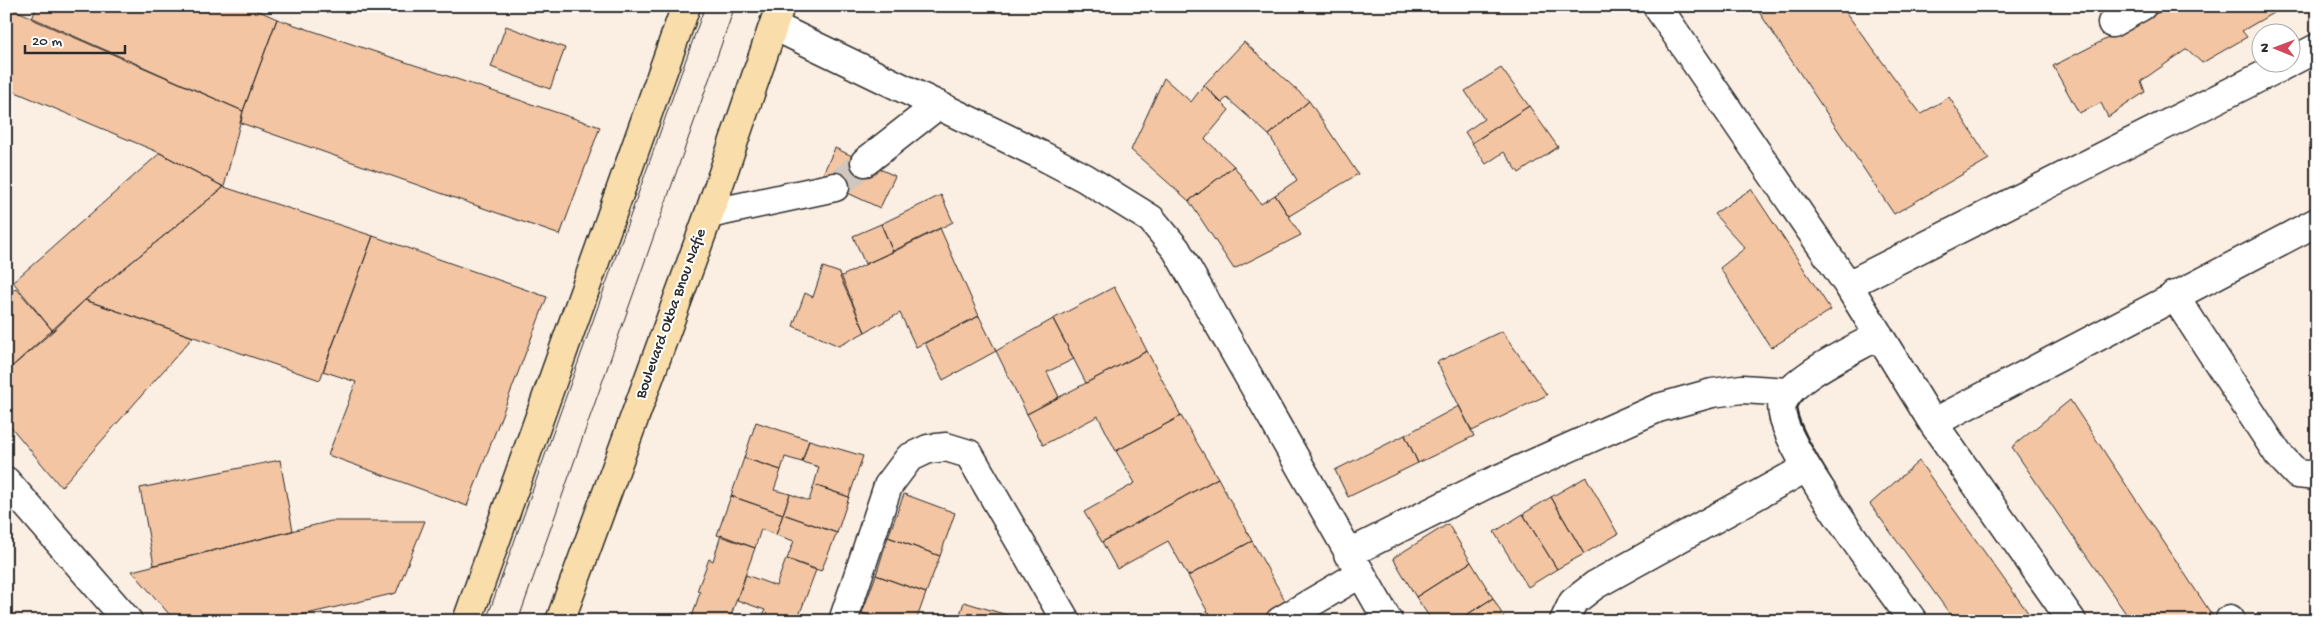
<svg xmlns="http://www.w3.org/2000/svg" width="2323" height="627" viewBox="0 0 2323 627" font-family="'Gochi Hand',sans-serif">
	<rect width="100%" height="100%" fill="#fbeee3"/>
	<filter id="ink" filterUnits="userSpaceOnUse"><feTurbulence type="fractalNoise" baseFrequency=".02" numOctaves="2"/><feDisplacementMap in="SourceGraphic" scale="10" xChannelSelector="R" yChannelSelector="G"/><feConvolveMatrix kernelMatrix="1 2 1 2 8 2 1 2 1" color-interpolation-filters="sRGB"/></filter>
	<g filter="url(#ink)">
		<!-- building -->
		<path fill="#f3c5a3" stroke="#2b2b2b" d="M 6,6 L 243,111 L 224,187 L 160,153 L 6,88 Z
			M 37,6 L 248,6 L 277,19 L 243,111 L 32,19 Z
			M 1755,6 L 1841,6 L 1921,114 L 1949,97 L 1989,159 L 1894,214 Z
			M 2171,6 L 2285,6 L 2242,31 L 2247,37 L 2202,63 L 2187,49 L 2141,81 L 2145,92 L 2108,117 L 2101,103 L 2079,113 L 2053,66 Z
			M 277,19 L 600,127 L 560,235 L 241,123 L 243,111 Z
			M 506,26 L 565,48 L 550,89 L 491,67 Z
			M 1244,42 L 1309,101 L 1269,135 L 1227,98 L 1221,103 L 1204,85 Z
			M 1501,68 L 1529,106 L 1472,143 L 1465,132 L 1484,119 L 1465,91 Z
			M 1164,78 L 1191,102 L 1204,85 L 1229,110 L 1205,139 L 1234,166 L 1189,201 L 1131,150 Z
			M 1309,101 L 1358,174 L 1289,216 L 1275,195 L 1297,180 L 1269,135 Z
			M 1529,106 L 1558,147 L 1519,173 L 1504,152 L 1486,164 L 1472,143 Z
			M 835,148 L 895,176 L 880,208 L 820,180 Z
			M 160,153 L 224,187 L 85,300 L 53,331 L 13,282 Z
			M 1234,166 L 1261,204 L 1275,195 L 1301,235 L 1234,269 L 1189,201 Z
			M 224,187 L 373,236 L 320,380 L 85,300 Z
			M 1751,189 L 1831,310 L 1771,348 L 1720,268 L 1745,248 L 1714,214 Z
			M 941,195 L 953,222 L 893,252 L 881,224 Z
			M 881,224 L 893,252 L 865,264 L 853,236 Z
			M 940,228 L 979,316 L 916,347 L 900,313 L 865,332 L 840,277 Z
			M 373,236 L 547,297 L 467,506 L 328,455 L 356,382 L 323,371 Z
			M 823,267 L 840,273 L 865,332 L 839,346 L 793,326 L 805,293 L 813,297 Z
			M 1114,287 L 1147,351 L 1086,383 L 1053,319 Z
			M 16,288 L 53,331 L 6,372 L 6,297 Z
			M 85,300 L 193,337 L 61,487 L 6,421 L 6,372 Z
			M 979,316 L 996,351 L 943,380 L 925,343 Z
			M 1053,319 L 1074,359 L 1047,372 L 1059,397 L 1027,414 L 996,351 Z
			M 1502,331 L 1547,395 L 1472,431 L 1437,362 Z
			M 1147,351 L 1181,416 L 1116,451 L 1098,416 L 1043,445 L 1027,414 Z
			M 2070,400 L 2216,621 L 2131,621 L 2012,447 Z
			M 1459,406 L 1474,436 L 1418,463 L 1405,435 Z
			M 1181,416 L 1218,478 L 1102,542 L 1084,512 L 1135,483 L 1116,451 Z
			M 756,422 L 809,440 L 802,462 L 785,457 L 781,470 L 744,458 Z
			M 1405,435 L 1418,463 L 1348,497 L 1335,470 Z
			M 809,440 L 863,456 L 849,497 L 814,485 L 819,467 L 802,462 Z
			M 744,458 L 781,470 L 774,490 L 790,494 L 783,514 L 731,496 Z
			M 280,460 L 293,531 L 154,565 L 140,488 Z
			M 1919,461 L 2034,621 L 1955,621 L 1870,504 Z
			M 1586,477 L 1618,534 L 1584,554 L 1551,497 Z
			M 1218,478 L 1252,541 L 1188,576 L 1168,541 L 1117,569 L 1102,542 Z
			M 814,485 L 849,497 L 837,533 L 783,514 L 790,494 L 809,501 Z
			M 904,494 L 955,513 L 940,556 L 888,537 Z
			M 731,496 L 783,514 L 776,535 L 761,529 L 755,548 L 717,535 Z
			M 1551,497 L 1584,554 L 1557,569 L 1523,514 Z
			M 783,514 L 837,533 L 821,571 L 787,559 L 794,541 L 776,535 Z
			M 1523,514 L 1557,569 L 1528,587 L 1494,532 Z
			M 331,521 L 425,521 L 396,593 L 277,621 L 175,621 L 132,571 Z
			M 1448,524 L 1471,562 L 1416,597 L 1393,558 Z
			M 721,535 L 755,548 L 729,621 L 701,621 L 692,617 L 700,592 L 697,591 L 709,559 L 713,561 Z
			M 888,537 L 940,556 L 926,593 L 876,575 Z
			M 1252,541 L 1287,604 L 1256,621 L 1202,621 L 1210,616 L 1188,576 Z
			M 786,559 L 816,570 L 797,621 L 761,621 L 765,610 L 737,600 L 746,575 L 776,586 Z
			M 1471,562 L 1493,598 L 1457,621 L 1432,621 L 1416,597 Z
			M 876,575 L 926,593 L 916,621 L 885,621 L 862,613 Z
			M 1493,598 L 1506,621 L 1457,621 Z
			M 964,602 L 1017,618 L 1016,621 L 958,621 Z
			M 862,613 L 885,621 L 859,621 Z
			M 1196,616 L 1198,621 L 1187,621 Z"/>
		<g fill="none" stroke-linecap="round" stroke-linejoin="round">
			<!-- minor-tunnel -->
			<path stroke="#d1c7be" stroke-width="28" stroke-dasharray="28 14" stroke-linecap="butt" d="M 835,187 L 865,162"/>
			<!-- minor casing -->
			<g stroke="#2b2b2b" stroke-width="31">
				<path id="minor" d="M 1657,6 L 1848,285 L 1933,423 L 2072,621
					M 2112,23 L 2142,6
					M 774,26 L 1043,156 L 1085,178 L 1151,219 L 1176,249 L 1388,621
					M 2290,62 L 2317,48
					M 865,162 L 938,105
					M 709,214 L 835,187
					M 1848,285 L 2290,62
					M 2174,295 L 2278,454 L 2297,474 L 2317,476
					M 1879,335 C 1854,350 1794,376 1783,402 C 1770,433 1890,588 1913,621
					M 1933,423 L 2317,222
					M 6,481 L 128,621
					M 1348,554 L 1485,485 L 1658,408 L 1712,393 L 1742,389 L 1789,392
					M 2230,619 L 2231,621
					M 843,621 L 888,486 L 909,458 L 928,449 L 946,447 L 969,454 L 1066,621
					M 1280,621 L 1360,574
					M 1564,621 L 1573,602 L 1595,585 L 1806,468"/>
			</g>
			<!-- major casing -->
			<g stroke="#2b2b2b" stroke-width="31">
				<path id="major" d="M 467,621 L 686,6
					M 560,621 L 709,214 L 780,6"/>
			</g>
			<!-- minor -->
			<use href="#minor" stroke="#fff" stroke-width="28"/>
			<!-- major -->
			<use href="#major" stroke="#f9deab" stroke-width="28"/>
			<!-- tram -->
			<path stroke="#2b2b2b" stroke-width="1" d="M 486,621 L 705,6
				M 518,621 L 735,6"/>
		</g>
	</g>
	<g text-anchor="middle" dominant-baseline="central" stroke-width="4" stroke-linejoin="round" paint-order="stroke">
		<!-- street labels -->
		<g font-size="16" fill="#2b2b2b" stroke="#fff">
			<text transform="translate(672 314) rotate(-70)">Boulevard Okba Bnou Nafie</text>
		</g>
	</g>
	<!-- margin -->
	<rect width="2323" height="627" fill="none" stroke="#fff" stroke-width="25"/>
	<rect x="12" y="12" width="2298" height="602" fill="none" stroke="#2b2b2b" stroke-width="2" filter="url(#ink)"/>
	<!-- north arrow -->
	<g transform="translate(2276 48) rotate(271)"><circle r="24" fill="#ffffff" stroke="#aaaaaa"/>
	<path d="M0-4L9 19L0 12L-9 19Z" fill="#d1495b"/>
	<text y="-8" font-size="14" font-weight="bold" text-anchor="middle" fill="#2b2b2b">N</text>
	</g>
	<!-- scale -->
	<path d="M25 45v8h100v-8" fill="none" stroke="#2b2b2b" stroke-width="2.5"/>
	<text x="32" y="45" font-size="15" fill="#2b2b2b" stroke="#ffffff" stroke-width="4" paint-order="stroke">20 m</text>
</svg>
